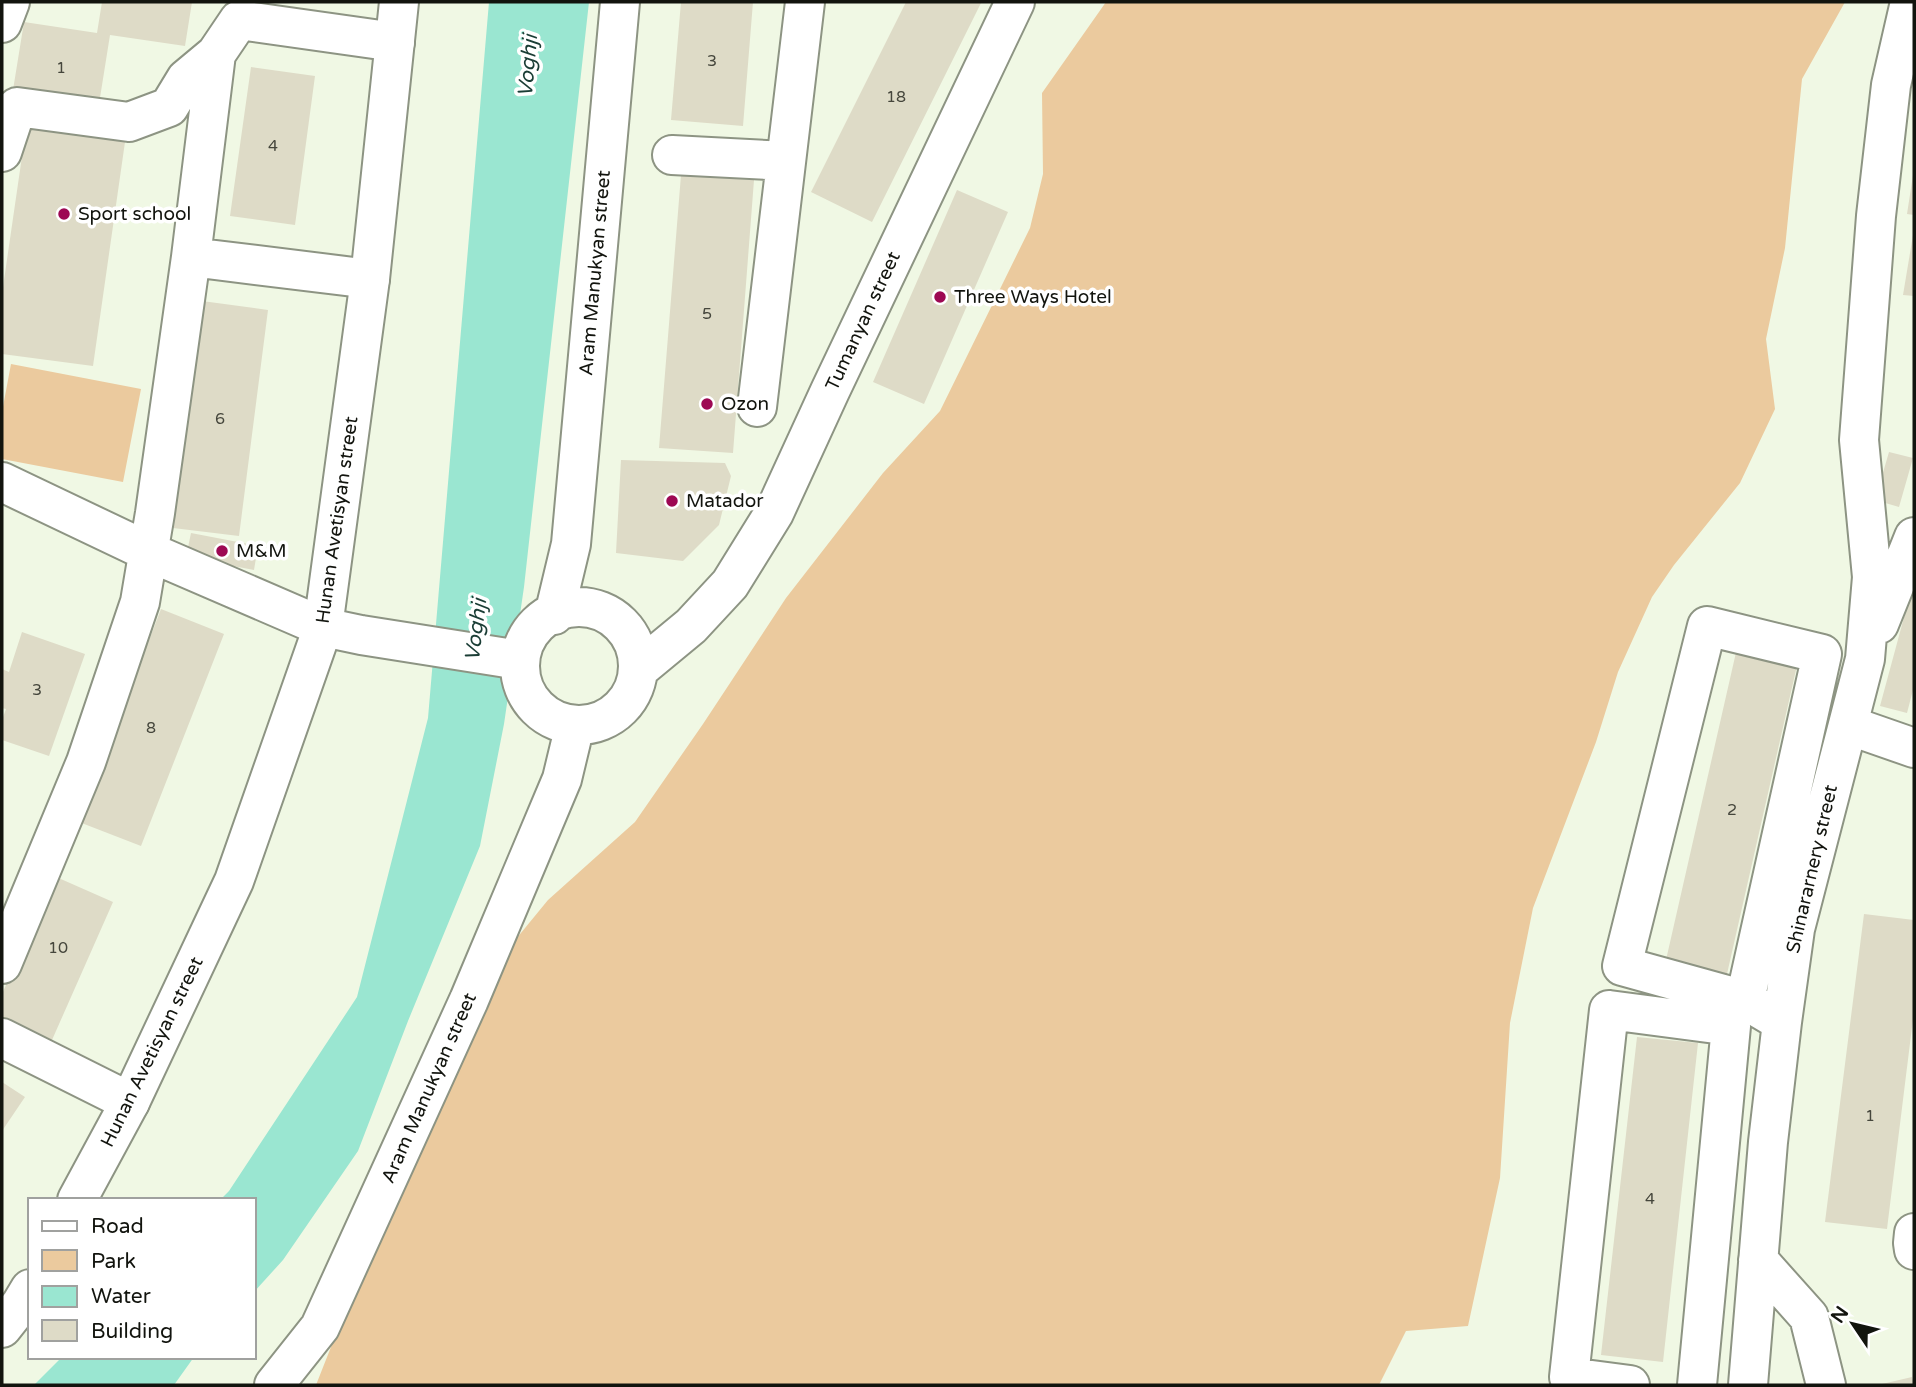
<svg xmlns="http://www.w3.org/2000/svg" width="1916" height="1387" viewBox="0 0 1916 1387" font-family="'Varela Round',sans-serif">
	<rect width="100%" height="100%" fill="#f0f8e4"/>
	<!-- green -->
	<path fill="#ebca9e" d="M 1106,2 L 1845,2 L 1802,79 L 1785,248 L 1766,339 L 1775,409 L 1740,483 L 1674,565 L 1652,597 L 1618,672 L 1596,742 L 1533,908 L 1510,1023 L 1500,1178 L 1468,1326 L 1406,1331 L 1379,1385 L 316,1385 L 385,1210 L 498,961 L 548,900 L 635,822 L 703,724 L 786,598 L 883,473 L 940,411 L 1030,228 L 1043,174 L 1042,93 Z
		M 11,364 L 141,389 L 123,482 L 2,459 L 2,412 Z"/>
	<!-- water -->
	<path fill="#9ae6d1" d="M 489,2 L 589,2 L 524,587 L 504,724 L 480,846 L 408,1021 L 358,1151 L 283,1260 L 254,1292 L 254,1200 L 220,1200 L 229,1191 L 357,997 L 428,718 Z
		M 62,1357 L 194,1357 L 174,1385 L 34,1385 Z"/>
	<!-- building -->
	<path fill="#dedbc7" d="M 102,2 L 192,2 L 185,46 L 110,35 L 99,104 L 13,90 L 24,22 L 97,33 Z
		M 681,2 L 753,2 L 743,126 L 671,120 Z
		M 906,2 L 981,3 L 872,222 L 811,192 Z
		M 251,67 L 315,76 L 295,225 L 230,216 Z
		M 27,122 L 126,135 L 93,366 L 2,354 L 2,294 Z
		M 681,175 L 754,180 L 733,453 L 659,448 Z
		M 1913,175 L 1914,175 L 1914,215 L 1907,214 Z
		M 957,190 L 1008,212 L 924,404 L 873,382 Z
		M 1913,235 L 1914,235 L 1914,296 L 1903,295 Z
		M 202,301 L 268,310 L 239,536 L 173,528 Z
		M 1889,452 L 1913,458 L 1899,507 L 1875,500 Z
		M 621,460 L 725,463 L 731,476 L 719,525 L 683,561 L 616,553 Z
		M 191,533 L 258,546 L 254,570 L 186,557 Z
		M 1913,584 L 1914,686 L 1907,713 L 1880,706 Z
		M 161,609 L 224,634 L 141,846 L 79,822 Z
		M 22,632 L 85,654 L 49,756 L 2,740 L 2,720 L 6,709 L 2,708 L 2,669 L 9,672 Z
		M 1737,648 L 1798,661 L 1727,974 L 1666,960 Z
		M 54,876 L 113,902 L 52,1040 L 2,1017 L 2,994 Z
		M 1864,914 L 1914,920 L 1914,1011 L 1887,1229 L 1825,1222 Z
		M 1637,1037 L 1698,1043 L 1663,1362 L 1601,1355 Z
		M 2,1082 L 25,1097 L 2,1131 Z
		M 1912,1377 L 1914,1385 L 1882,1385 L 1882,1384 Z"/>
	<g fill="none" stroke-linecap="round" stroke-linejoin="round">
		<!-- minor casing -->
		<g stroke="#8d9483" stroke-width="42">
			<path id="minor" d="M 2,23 L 10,2
				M 2,152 L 17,107 L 129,122 L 169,107 L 186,79 L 216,54 L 239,20 L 395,42
				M 672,155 L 786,161
				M 191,257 L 370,279
				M 757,407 L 805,2
				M 2,482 L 147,551 L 323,627 L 361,635 L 520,660
				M520 666a59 59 0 1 1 118 0a59 59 0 1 1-118 0Z
				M 554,615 L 571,544 L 620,2
				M 1879,624 L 1914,537
				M 639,669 L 691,626 L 730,584 L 774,513 L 830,391 L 1015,2
				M 1848,725 L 1914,748
				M 2,964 L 86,762 L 140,602 L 155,513 L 191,257 L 216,54
				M 1745,1000 L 1822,654 L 1707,626 L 1622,966 L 1745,1000 L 1782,1022
				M 2,1038 L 130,1102
				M 1914,1233 L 1913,1243 L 1914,1250
				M 1758,1260 L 1809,1317 L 1826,1385
				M 274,1385 L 320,1327 L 469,1000 L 562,779 L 575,725
				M 1630,1385 L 1569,1377 L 1609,1010 L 1731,1026 L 1697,1385
				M 1748,1385 L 1768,1142 L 1782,1022 L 1795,929 L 1865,659 L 1872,577 L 1859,440 L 1876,216 L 1891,85 L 1910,2"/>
		</g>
		<!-- highway casing -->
		<g stroke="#8d9483" stroke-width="42">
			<path id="highway" d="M 77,1200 L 130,1102 L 234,881 L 323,627 L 370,279 L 399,2
				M 2,1328 L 21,1304 L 30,1289"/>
		</g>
		<!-- minor -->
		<use href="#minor" stroke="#fff" stroke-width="38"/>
		<!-- highway -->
		<use href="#highway" stroke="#fff" stroke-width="38"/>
	</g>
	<!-- markers -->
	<g fill="#9d0853" stroke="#fff" stroke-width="2.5">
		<circle cx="64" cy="214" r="7"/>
		<circle cx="940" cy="297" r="7"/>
		<circle cx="707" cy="404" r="7"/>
		<circle cx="672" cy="501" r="7"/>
		<circle cx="222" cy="551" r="7"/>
	</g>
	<g text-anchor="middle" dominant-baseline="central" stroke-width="7" stroke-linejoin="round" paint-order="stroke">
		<!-- number labels -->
		<g font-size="16" fill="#45463c">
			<text x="712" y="61">3</text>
			<text x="61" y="68">1</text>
			<text x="896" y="97">18</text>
			<text x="273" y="146">4</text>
			<text x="707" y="314">5</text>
			<text x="220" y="419">6</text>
			<text x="37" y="690">3</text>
			<text x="151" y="728">8</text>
			<text x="1732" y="810">2</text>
			<text x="58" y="948">10</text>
			<text x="1870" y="1116">1</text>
			<text x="1650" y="1199">4</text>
		</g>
		<!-- poi labels -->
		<g font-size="19" fill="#12140e" stroke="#fff" text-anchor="start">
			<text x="78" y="214">Sport school</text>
			<text x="954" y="297">Three Ways Hotel</text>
			<text x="721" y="404">Ozon</text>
			<text x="686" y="501">Matador</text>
			<text x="236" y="551">M&amp;M</text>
		</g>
		<!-- street labels -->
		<g font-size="19" fill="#12140e" stroke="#fff">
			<text transform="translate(595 273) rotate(-85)">Aram Manukyan street</text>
			<text transform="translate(863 321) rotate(-65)">Tumanyan street</text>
			<text transform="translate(337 520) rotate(-82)">Hunan Avetisyan street</text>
			<text transform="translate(1812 869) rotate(-77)">Shinararnery street</text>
			<text transform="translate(152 1052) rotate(-64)">Hunan Avetisyan street</text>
			<text transform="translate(429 1088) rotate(-66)">Aram Manukyan street</text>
		</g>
		<!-- water labels -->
		<g font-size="21" font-style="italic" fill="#1a3d35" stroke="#fff">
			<text transform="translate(528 66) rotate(-85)">Voghji</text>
			<text transform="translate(476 630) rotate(-83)">Voghji</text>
		</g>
	</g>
	<!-- border -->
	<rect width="1916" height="1387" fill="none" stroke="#12140e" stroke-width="7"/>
	<!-- legend -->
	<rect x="28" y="1198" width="228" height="161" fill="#ffffff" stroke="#a0a19f" stroke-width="2"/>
	<rect x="42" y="1221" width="35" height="10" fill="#ffffff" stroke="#a0a19f" stroke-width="2"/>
	<text x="91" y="1233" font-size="21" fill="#12140e">Road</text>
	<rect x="42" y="1250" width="35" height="21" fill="#ebca9e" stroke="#a0a19f" stroke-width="2"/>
	<text x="91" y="1268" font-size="21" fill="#12140e">Park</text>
	<rect x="42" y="1286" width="35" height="21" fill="#9ae6d1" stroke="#a0a19f" stroke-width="2"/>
	<text x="91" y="1303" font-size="21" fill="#12140e">Water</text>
	<rect x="42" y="1320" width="35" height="21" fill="#dedbc7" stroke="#a0a19f" stroke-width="2"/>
	<text x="91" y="1338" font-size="21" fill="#12140e">Building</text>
	<!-- north arrow -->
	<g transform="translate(1853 1324) rotate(305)" stroke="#ffffff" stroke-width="5" paint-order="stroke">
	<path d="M0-5L12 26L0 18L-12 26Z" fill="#12140e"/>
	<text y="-10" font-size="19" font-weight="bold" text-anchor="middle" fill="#12140e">N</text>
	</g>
</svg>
